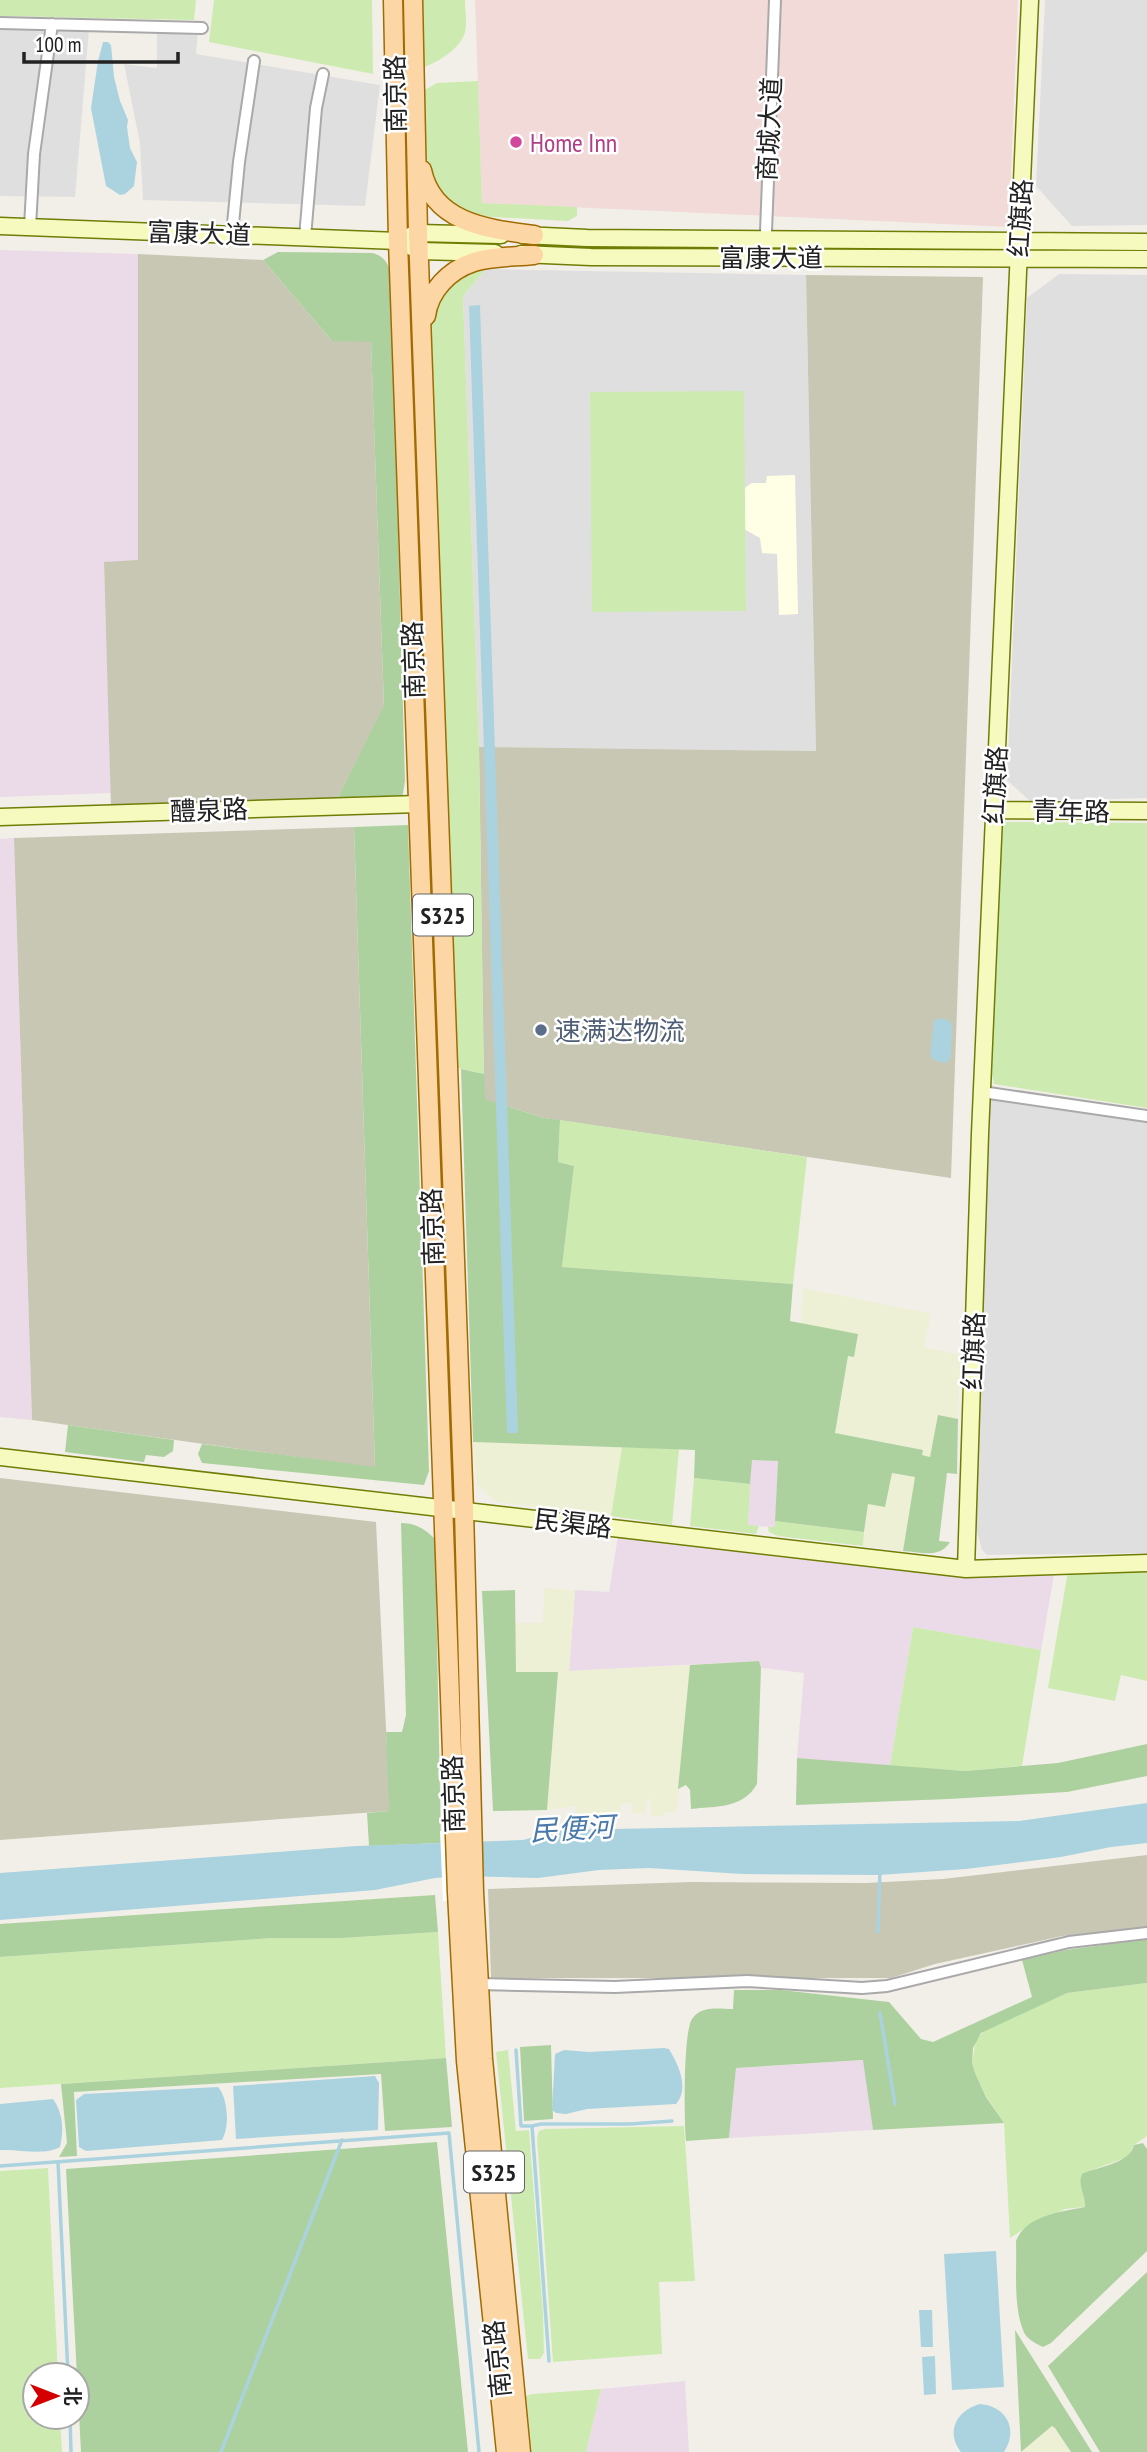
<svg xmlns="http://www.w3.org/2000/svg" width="1147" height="2452" viewBox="0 0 1147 2452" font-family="'PT Sans Narrow','Noto Sans SC',sans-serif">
	<rect width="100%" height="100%" fill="#f2efe9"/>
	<!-- residential -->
	<path fill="#e0dfdf" d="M 1045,0 L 1147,0 L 1147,225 L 1072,226 L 1036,186 Z
		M 0,26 L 89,29 L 75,197 L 0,196 Z
		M 157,30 L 198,31 L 196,54 L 380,85 L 365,206 L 143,200 L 140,143 L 124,64 L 157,68 Z
		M 486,269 L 806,275 L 816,751 L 479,747 L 463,296 Z
		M 1059,274 L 1147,275 L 1147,798 L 1030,801 L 1007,780 L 1027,298 Z
		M 990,1097 L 1147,1119 L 1147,1553 L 987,1555 L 982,1550 L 974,1521 Z"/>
	<!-- commercial -->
	<path fill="#f2dad9" d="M 475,0 L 1018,0 L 1009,227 L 482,203 Z"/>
	<!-- industrial -->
	<path fill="#ebdbe8" d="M 0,250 L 138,254 L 138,561 L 104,563 L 111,793 L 0,797 Z
		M 14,838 L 32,1420 L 0,1417 L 0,839 Z
		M 751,1460 L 778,1461 L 775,1527 L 748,1526 Z
		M 618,1536 L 769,1556 L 967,1577 L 1054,1575 L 1041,1650 L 913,1627 L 890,1766 L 797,1758 L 804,1673 L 761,1668 L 758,1661 L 569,1671 L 575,1590 L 609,1592 Z
		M 864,2060 L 873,2130 L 729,2138 L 736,2068 Z
		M 685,2381 L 689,2452 L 586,2452 L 601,2389 Z"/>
	<!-- education -->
	<path fill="#ffffe5" d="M 795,475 L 798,614 L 779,615 L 777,554 L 762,553 L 760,538 L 728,520 L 740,491 L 752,483 L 766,483 L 767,476 Z"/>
	<!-- construction -->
	<path fill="#c7c7b4" d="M 138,254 L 263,260 L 332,341 L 371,341 L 384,706 L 336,801 L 111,808 L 104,562 L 138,560 Z
		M 806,275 L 983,277 L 951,1178 L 544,1118 L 484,1099 L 479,747 L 816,751 Z
		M 354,827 L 375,1468 L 32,1420 L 14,838 Z
		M 0,1478 L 376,1522 L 390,1811 L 0,1840 Z
		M 1147,1855 L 1147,1927 L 1062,1936 L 935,1964 L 891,1978 L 491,1978 L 488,1889 L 691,1882 L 866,1883 L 943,1879 Z"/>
	<!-- farmland -->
	<path fill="#eef0d5" d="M 803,1288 L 931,1314 L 924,1347 L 961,1355 L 958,1419 L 938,1416 L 931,1457 L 922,1455 L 923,1450 L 835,1433 L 848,1356 L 853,1357 L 801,1323 Z
		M 473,1442 L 622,1447 L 611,1516 L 496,1502 L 477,1485 Z
		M 892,1473 L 915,1477 L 903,1551 L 863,1546 L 868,1504 Z
		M 544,1588 L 575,1590 L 569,1671 L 690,1665 L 677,1812 L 665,1812 L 665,1816 L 651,1817 L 651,1799 L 647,1800 L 646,1812 L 631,1814 L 632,1803 L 621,1804 L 620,1817 L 596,1814 L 577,1816 L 576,1806 L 547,1810 L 558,1672 L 516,1672 L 515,1623 L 543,1623 Z
		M 1052,2426 L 1055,2428 L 1071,2452 L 1022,2452 Z"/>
	<!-- grass -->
	<path fill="#cdebb0" d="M 0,0 L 196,0 L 194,20 L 0,16 Z
		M 214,0 L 372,0 L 373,74 L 209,42 Z
		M 422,0 L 465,0 C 465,11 468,25 464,35 C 459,49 437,63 424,67 Z
		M 478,81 L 482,203 L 577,207 L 577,216 L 568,221 L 474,216 C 416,198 426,138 425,90 L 437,83 Z
		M 486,269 L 463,296 L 479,747 L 484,1074 L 461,1069 L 456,1066 L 431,333 C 434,296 445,270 486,269 Z
		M 744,391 L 746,611 L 592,612 L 590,392 Z
		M 1001,822 L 1147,823 L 1147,1108 L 994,1084 L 991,1071 Z
		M 560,1120 L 807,1157 L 793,1284 L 562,1267 L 574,1166 L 558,1162 Z
		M 622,1447 L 679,1449 L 672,1525 L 611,1516 Z
		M 694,1478 L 750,1484 L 748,1525 L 759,1526 L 756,1534 L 690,1526 Z
		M 775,1521 L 864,1532 L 863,1546 L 778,1536 L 769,1532 L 768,1527 L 775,1527 Z
		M 1147,1568 L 1147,1681 L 1121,1675 L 1115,1701 L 1048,1688 L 1068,1571 Z
		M 913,1627 L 1041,1650 L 1022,1766 L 965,1771 L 890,1766 Z
		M 438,1932 L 446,2058 L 0,2088 L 0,1957 L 273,1938 L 342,1938 Z
		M 1147,1983 L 1147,2136 L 1134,2145 L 1128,2157 L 1083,2173 C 1082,2185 1085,2195 1085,2207 L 1065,2209 L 1031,2224 L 1010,2238 L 1004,2123 L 986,2096 L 975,2073 L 972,2063 L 976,2039 L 989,2027 L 1067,1993 Z
		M 508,2050 L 516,2131 L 529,2130 L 543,2312 L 544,2353 L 540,2359 L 528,2359 L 496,2052 Z
		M 684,2126 L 695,2281 L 659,2282 L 662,2354 L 553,2362 L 537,2138 L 539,2131 L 545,2129 Z
		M 48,2168 L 58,2375 L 35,2375 L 35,2417 L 60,2417 L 62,2452 L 0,2452 L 0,2171 Z
		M 601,2389 L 586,2452 L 532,2452 L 526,2396 L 532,2394 Z"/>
	<!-- forest -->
	<path fill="#add19e" d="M 278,252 L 373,253 C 385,257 388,263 391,275 L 405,781 L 402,799 L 336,801 L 384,705 L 371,342 L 332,341 L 263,260 Z
		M 408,825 L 429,1471 L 424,1485 L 202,1463 L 198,1454 L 202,1444 L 375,1467 L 354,827 Z
		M 461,1069 L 484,1074 L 485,1099 L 544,1118 L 560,1120 L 558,1162 L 574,1166 L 562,1267 L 793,1284 L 790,1321 L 858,1334 L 854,1357 L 848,1356 L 835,1433 L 923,1450 L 922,1455 L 930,1457 L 938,1415 L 958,1419 L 957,1474 L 947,1473 L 939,1541 L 950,1542 C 940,1559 920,1552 903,1551 L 915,1477 L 892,1473 L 885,1507 L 868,1504 L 864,1532 L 775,1521 L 778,1461 L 752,1460 L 750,1484 L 694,1478 L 695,1450 L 473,1442 Z
		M 68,1425 L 174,1440 L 173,1451 L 164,1457 L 146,1455 L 144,1462 L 65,1452 Z
		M 401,1523 C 416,1523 425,1529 435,1539 L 441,1843 L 369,1846 L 367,1813 L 389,1811 L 386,1732 L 402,1732 L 406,1715 Z
		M 515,1590 L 516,1672 L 558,1672 L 547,1810 L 493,1811 L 482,1591 Z
		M 759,1661 L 761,1668 L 757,1784 C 743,1809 716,1806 691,1809 L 690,1790 L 686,1785 L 678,1789 L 690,1665 Z
		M 1147,1744 L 1147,1776 L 1067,1792 L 949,1799 L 796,1805 L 797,1758 L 965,1771 L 1058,1763 Z
		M 435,1895 L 438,1932 L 342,1938 L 273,1938 L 0,1957 L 0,1924 Z
		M 1147,1939 L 1147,1983 L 1067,1993 L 981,2033 L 973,2048 L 972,2063 L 975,2073 L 986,2097 L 1004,2123 L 873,2130 L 863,2060 L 736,2068 L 729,2138 L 686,2141 C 684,2121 683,2033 692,2019 C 701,2005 719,2009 733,2009 L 734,1990 L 781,1990 L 889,2002 L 921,2039 L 933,2042 L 1032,1997 L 1022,1960 L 1066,1950 Z
		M 551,2045 L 553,2119 L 524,2121 L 520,2047 Z
		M 446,2058 L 452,2127 L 385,2131 L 381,2074 L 74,2092 L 77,2156 L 59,2157 L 67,2143 L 61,2084 Z
		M 437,2142 L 468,2452 L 81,2452 L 66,2169 Z
		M 1143,2143 L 1147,2149 L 1147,2251 L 1051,2343 L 1043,2347 C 1035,2343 1026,2339 1023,2330 C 1013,2304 1017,2269 1016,2241 C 1026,2215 1061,2212 1085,2207 C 1086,2196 1076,2182 1083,2173 C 1099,2167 1130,2163 1134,2145 Z
		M 1147,2272 L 1147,2452 L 1100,2452 L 1048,2366 Z
		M 1015,2330 L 1092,2452 L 1071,2452 L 1055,2428 L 1052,2426 L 1021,2452 Z"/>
	<!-- water -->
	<path fill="#aad3df" d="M 103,42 L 108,42 L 111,45 L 114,77 L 120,101 L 128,120 L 127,127 L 130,148 L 137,162 L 134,186 L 125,194 L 120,195 L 106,186 L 91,108 L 98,61 Z
		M 480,305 L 518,1433 L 507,1433 L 469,306 Z
		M 942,1018 L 951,1022 L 952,1026 L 951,1058 L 946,1063 L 936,1061 L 930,1056 L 934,1021 Z
		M 1147,1803 L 1147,1843 L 1111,1847 L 1061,1857 L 966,1869 L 879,1875 L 742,1874 L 649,1868 L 599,1870 L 538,1878 L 462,1876 L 435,1878 L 375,1890 L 0,1920 L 0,1873 L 357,1846 L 523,1840 L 562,1830 L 1019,1821 Z
		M 664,2048 L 669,2049 C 678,2064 690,2088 676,2104 L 587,2109 L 566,2114 L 556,2113 L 552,2110 L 555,2054 L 564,2050 L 589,2052 Z
		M 375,2076 L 379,2083 L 378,2130 L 236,2139 L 233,2086 Z
		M 218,2087 C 228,2098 230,2127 222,2140 L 86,2151 L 79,2147 L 76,2100 L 84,2094 Z
		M 53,2099 C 63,2113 64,2130 60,2147 C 44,2156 20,2149 0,2150 L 0,2104 Z
		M 996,2251 L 1004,2387 L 952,2390 L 944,2254 Z
		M 919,2310 L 932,2310 L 933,2347 L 921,2347 Z
		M 935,2356 L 936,2394 L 924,2395 L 922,2357 Z
		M 980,2404 C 1006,2406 1019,2429 1004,2452 L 961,2452 C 945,2432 957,2410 980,2404 Z"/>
	<!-- pier -->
	<path fill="#fff" d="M 482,1829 L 484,1900 L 443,1901 L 440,1831 Z"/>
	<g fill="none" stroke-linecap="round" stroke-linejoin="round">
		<!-- stream -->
		<path stroke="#aad3df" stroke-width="3.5" d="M 878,1932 L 880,1871
			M 880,2013 L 895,2104
			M 516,2050 L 521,2126 L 532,2126 L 549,2361
			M 532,2126 L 541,2124 L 630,2124 L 672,2121
			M 58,2162 L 68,2375
			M 0,2166 L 449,2133 L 479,2452
			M 70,2417 L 71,2452
			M 221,2452 L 342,2140"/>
		<!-- street casing -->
		<g stroke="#a9a9a9" stroke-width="14">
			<path id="street" d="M 0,23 L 202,28
				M 30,227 L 34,154 L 52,24
				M 232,234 L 239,162 L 254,61
				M 305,237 L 316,108 L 323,74
				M 765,257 L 775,0
				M 982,1092 L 1147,1116
				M 479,1984 L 615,1987 L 747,1981 L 862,1988 L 887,1986 L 1069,1942 L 1147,1933"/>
		</g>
		<!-- secondary casing -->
		<g stroke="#707d05" stroke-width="19">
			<path id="secondary" d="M 0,226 L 398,241 L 418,233 L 501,235
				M 523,235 L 587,238 L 1147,242
				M 410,246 L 419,251 L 495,253
				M 521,254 L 591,257 L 1147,259
				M 994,810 L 1147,811
				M 0,817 L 419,804
				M 0,1457 L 966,1569 L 1147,1563
				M 966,1569 L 980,1134 L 1030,0"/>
		</g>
		<!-- primary casing -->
		<g stroke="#a06b00" stroke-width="21">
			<path id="primary" d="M 393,0 L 398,241 L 457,1893 L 466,2061 L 506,2452
				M 413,0 L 418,233 L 464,1510 L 474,1892 L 483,2059 L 521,2452
				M 422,170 C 433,224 490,229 534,235
				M 426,316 C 429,291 449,270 474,262 C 492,256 515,257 534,255"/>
		</g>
		<!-- street -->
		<use href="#street" stroke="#fff" stroke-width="10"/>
		<!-- secondary -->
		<use href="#secondary" stroke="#f7fabf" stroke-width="16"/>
		<!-- primary -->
		<use href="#primary" stroke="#fcd6a4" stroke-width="18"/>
	</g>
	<!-- markers -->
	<circle fill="#d1479c" stroke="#fff" stroke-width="2.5" cx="516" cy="142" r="7"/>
	<circle fill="#5c6f8a" stroke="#fff" stroke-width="2.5" cx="541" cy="1030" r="7"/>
	<g text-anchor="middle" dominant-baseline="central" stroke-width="5" stroke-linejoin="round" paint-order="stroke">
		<!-- shield labels -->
		<g fill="#fff" stroke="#646464" stroke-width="2">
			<rect x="413" y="894.5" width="60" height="41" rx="5"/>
			<rect x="464" y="2151.5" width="60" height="41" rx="5"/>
		</g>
		<g font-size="24" font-weight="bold" fill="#222">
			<text x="443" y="915">S325</text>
			<text x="494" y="2172">S325</text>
		</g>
		<!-- street labels -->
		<g font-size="26" fill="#222" stroke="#fff">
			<text transform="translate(395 94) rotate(-91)">南京路</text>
			<text transform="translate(769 129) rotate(-87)">商城大道</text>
			<text transform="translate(1020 218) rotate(-87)">红旗路</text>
			<text transform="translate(199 233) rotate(2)">富康大道</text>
			<text x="771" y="257">富康大道</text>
			<text transform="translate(413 660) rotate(-92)">南京路</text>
			<text transform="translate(995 785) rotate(-87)">红旗路</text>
			<text transform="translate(209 810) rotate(-2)">醴泉路</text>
			<text transform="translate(1071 811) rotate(1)">青年路</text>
			<text transform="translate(432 1227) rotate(-92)">南京路</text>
			<text transform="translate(973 1351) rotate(-88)">红旗路</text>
			<text transform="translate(573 1523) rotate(7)">民渠路</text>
			<text transform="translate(453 1794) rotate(-92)">南京路</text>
			<text transform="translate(497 2359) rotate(-96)">南京路</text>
		</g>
		<!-- hotel labels -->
		<g font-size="26" fill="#b23c85" stroke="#fff" text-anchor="start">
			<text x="530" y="142">Home Inn</text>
		</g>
		<!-- service labels -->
		<g font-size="26" fill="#4e5e75" stroke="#fff" text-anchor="start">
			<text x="555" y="1030">速满达物流</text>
		</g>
		<!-- water labels -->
		<g font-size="28" font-style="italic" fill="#4a7aab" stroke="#fff">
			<text transform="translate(572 1828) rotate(-3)">民便河</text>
		</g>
	</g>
	<!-- north arrow -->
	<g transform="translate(56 2396) rotate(90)"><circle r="33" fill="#ffffff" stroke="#a7a7a7" stroke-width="2"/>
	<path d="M0-5L12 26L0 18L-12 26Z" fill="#d40000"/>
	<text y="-10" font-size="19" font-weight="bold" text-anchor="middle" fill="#222222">北</text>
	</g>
	<!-- scale -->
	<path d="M24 52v10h154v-10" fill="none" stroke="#222222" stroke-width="3.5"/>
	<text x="35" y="52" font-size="21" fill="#222222" stroke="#ffffff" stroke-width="5" paint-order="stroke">100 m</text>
</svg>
